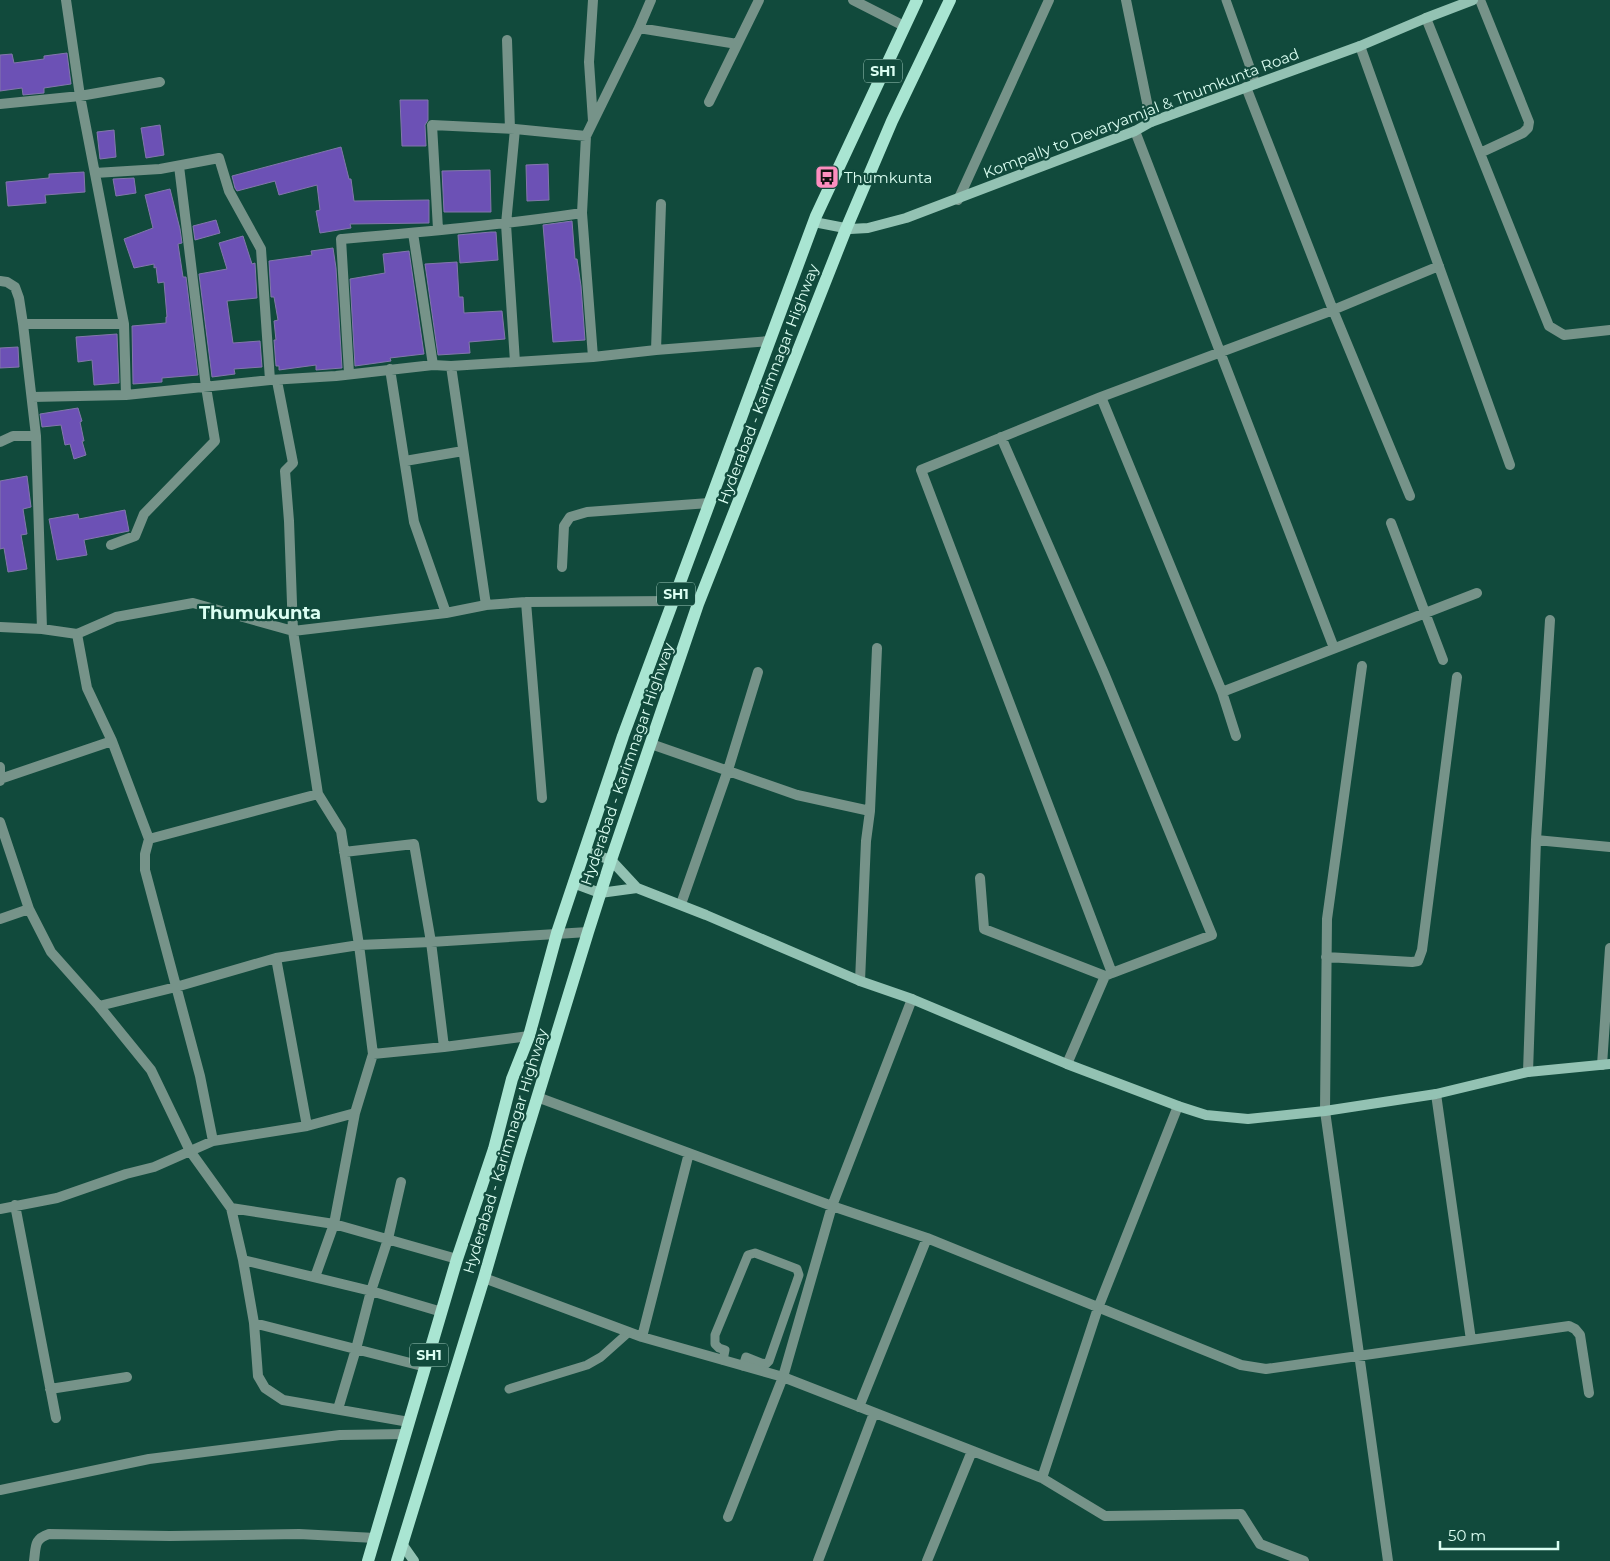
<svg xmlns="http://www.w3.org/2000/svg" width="1610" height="1561" viewBox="0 0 1610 1561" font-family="Montserrat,sans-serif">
	<rect width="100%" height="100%" fill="#114a3c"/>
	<!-- building -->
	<path fill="#6c51b5" stroke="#8277ab" d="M 67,53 L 71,84 L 44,88 L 44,93 L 23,95 L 22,88 L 0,91 L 0,55 L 12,54 L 14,63 L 44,59 L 44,56 Z
		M 400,100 L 428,100 L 428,120 L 425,125 L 426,146 L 402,146 Z
		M 160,125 L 164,155 L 146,158 L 141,128 Z
		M 114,130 L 116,157 L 100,159 L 97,132 Z
		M 341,147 L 349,179 L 351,179 L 354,201 L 429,200 L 429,223 L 350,224 L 351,228 L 320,233 L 316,211 L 320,210 L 317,185 L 279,195 L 275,181 L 237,191 L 235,188 L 232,176 Z
		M 548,164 L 549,200 L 527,201 L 526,165 Z
		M 490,170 L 491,212 L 444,212 L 442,171 Z
		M 84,172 L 85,192 L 45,195 L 46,203 L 8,206 L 6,182 L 49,178 L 49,174 Z
		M 134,178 L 136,193 L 116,196 L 113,179 Z
		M 170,189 L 180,229 L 182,243 L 178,244 L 183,277 L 186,277 L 198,375 L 162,378 L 162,382 L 133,384 L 132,326 L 166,323 L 166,317 L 167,317 L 164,282 L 158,283 L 156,267 L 154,268 L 154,264 L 134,268 L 124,239 L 153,228 L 145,195 Z
		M 216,220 L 220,233 L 195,240 L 193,226 Z
		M 572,221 L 575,259 L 577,259 L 581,286 L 585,340 L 553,342 L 543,225 Z
		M 491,232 L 496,232 L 498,260 L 460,263 L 458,235 Z
		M 243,236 L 252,264 L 255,263 L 257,298 L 227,301 L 233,343 L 260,341 L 262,367 L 234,369 L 235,374 L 212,377 L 199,274 L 227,269 L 219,243 Z
		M 333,248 L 336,268 L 342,368 L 316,370 L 316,365 L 279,370 L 279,366 L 276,366 L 274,340 L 276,340 L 274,321 L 278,320 L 274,297 L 271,297 L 269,261 L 312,255 L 311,251 Z
		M 409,251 L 424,354 L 390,358 L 391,361 L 355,366 L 350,279 L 385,273 L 383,254 Z
		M 457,262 L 459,297 L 463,297 L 464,313 L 502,311 L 505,339 L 469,342 L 470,353 L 438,355 L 425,264 Z
		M 117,334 L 119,383 L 94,385 L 92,360 L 78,362 L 76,337 Z
		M 18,347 L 19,367 L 0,368 L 0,348 Z
		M 78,408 L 82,421 L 80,422 L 84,441 L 82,441 L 86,455 L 74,459 L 70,444 L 65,445 L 61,425 L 42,427 L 40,414 Z
		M 27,476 L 31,507 L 23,509 L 27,534 L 21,535 L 27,569 L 8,572 L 4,548 L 0,549 L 0,481 Z
		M 125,510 L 129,531 L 84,540 L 87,555 L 57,560 L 49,519 L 78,514 L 79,519 Z"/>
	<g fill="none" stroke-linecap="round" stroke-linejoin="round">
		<!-- lane -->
		<path stroke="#769389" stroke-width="9" d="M 1226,0 L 1256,84
			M 723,1360 L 725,1350 L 719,1348 L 715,1344 L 715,1335 L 748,1255 L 755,1253 L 797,1269 L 799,1275 L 769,1361 L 766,1364 L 761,1363 L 746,1357 L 743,1366
			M 509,1389 L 587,1365 L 601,1357 L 629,1332"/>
		<!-- street -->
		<path stroke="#769389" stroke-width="10" d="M 66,0 L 80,96 L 124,324 L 126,395
			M 853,0 L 904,26
			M 1126,0 L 1151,122
			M 1426,18 L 1549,326 L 1564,335 L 1610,330
			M 639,28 L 737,44
			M 507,40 L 510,129
			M 1360,46 L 1510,465
			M 1246,87 L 1333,310 L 1410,496
			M 709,102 L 759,0
			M 0,104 L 80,96 L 160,82
			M 593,121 L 589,62 L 593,0
			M 1135,131 L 1334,648
			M 586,136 L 582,213 L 593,357
			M 1480,153 L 1523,133 L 1528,128 L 1529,122 L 1480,0
			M 95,173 L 160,169 L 219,158 L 229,191 L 261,249 L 270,380
			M 958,200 L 1049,0
			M 438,229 L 432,125 L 515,129 L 586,136 L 639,28 L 651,0
			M 413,233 L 433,365
			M 0,281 L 7,282 L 15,287 L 19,298 L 23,324 L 36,436 L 42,629
			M 23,324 L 124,324
			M 656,350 L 661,204
			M 515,362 L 506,224 L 515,129
			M 451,366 L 486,605
			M 390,369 L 414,522 L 446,613
			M 349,373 L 341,239 C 421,232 502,225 582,213
			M 277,381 L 293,463 L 285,471 L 289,521 L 293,631 L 318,794 L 341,831 L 359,945 L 373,1054 L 355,1113 L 334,1224 L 315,1277
			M 32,397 L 126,395 L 270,380 L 336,376 L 433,365 L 451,366 L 593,357 L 656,350 L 769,341
			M 1101,397 L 1222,692 L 1236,736
			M 1001,437 L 1104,673 L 1212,935 L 1112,973
			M 0,442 L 13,436 L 36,436
			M 405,461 L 463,451
			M 1391,523 L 1443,660
			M 111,545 L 135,536 L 144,514 L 215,441 L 206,387 L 179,166
			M 562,567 L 564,526 L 570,517 L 587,512 L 709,503
			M 526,602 L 542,798
			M 0,627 L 42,629 L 77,634 L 116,617 L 193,603 L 293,631 L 446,613 L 486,605 L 526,602 L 674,601
			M 1362,666 L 1327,919 L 1325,1111 L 1388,1561
			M 1222,692 L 1477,593
			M 651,744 L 797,795 L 870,811 L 866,841 L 860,981
			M 0,767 L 0,781
			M 0,779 L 112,741
			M 870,811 L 877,648
			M 0,822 L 29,909 L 51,952 L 99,1006 L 151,1070 L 190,1151 L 231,1208 L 243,1260 L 254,1323 L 258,1376 L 265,1388 L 283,1400 L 409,1422
			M 149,839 L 318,794
			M 1536,840 L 1610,847
			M 344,852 L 414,844 L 431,942 L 444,1047
			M 980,878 L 984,929 L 1105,976 L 1112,973 L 921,470 L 1101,397 L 1333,310 L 1439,266
			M 681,904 L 728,770 L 758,672
			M 0,919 L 29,909
			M 1326,957 L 1412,962 L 1418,961 L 1422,950 L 1457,677
			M 276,958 L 307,1126 L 355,1113
			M 99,1006 L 176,987 L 276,958 L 359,945 L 431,942 L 588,932
			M 373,1054 L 444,1047 L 529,1036
			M 1067,1064 L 1105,976
			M 1602,1065 L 1610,948
			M 1528,1072 L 1536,840 L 1550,620
			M 1436,1094 L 1471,1340
			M 537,1097 L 832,1206 L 927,1238 L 1241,1365 L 1266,1369 L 1569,1326 L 1575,1329 L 1580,1335 L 1589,1393
			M 213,1141 L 307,1126
			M 15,1205 L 56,1418
			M 231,1208 L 334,1224 L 457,1259
			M 0,1209 L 57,1198 L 126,1174 L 154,1167 L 213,1141 L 200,1076 L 145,870 L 145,854 L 149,839 L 112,741 L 87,688 L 77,634
			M 243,1260 L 371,1291 L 442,1312
			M 484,1278 L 642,1337 L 783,1377 L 832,1206 L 912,999
			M 254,1323 L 426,1367
			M 642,1337 L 689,1153
			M 50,1389 L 127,1377
			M 859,1407 L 927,1238
			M 338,1409 L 356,1349 L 371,1291 L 388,1239 L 401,1182
			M 1042,1478 L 1105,1516 L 1241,1514 L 1260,1544 L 1304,1561
			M 0,1490 L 149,1459 L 340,1435 L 406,1434
			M 728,1517 L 783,1377 L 1042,1478 L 1098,1308 L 1178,1106
			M 34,1561 C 36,1546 34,1539 49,1534 L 170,1536 L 299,1534 L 375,1538
			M 818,1561 L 874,1413
			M 927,1561 L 972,1451"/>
		<!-- secondary -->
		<path stroke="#93c2b3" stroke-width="10" d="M 814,222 L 850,229 L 868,228 L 906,218 L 1135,131 L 1151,122 L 1360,46 L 1426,18 L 1473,0
			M 584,851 L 611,860 L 637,888 L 706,915 L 860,981 L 912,999 L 1067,1064 L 1178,1106 L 1206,1115 L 1248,1119 L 1325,1111 L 1436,1094 L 1528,1072 L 1610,1064
			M 573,883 L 600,893 L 637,888
			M 402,1544 L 414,1561"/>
		<!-- primary -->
		<path stroke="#a9e5d2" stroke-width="12" d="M 368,1561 L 457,1259 L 494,1149 L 512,1079 L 529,1036 L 557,933 L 623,736 L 816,216 L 917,0
			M 397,1561 L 484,1278 L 519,1157 L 588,932 L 611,860 L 698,604 L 846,229 L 892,121 L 950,0"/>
	</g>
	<!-- icons -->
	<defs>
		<g id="bus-square" transform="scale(1.25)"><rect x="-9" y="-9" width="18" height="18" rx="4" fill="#fd8ebf" stroke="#114a3c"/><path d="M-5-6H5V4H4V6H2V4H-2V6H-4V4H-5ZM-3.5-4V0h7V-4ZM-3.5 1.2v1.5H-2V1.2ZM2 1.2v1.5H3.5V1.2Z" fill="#111"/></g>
	</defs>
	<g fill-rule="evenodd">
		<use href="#bus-square" x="827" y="177"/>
	</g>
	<g text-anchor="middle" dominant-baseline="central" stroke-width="4.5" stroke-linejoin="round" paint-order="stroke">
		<!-- shield labels -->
		<g fill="#114a3c" stroke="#9ec8bb" stroke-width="1">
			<rect x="864" y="59.5" width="38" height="23" rx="4"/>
			<rect x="657" y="582.5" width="38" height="23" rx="4"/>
			<rect x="410" y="1343.5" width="38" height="23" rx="4"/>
		</g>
		<g font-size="14" font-weight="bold" fill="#dbfef2">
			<text x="883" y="71">SH1</text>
			<text x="676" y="594">SH1</text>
			<text x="429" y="1355">SH1</text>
		</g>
		<!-- street labels -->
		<g font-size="15" fill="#dbfef2" stroke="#114a3c">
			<text transform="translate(1141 113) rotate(-21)">Kompally to Devaryamjal &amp; Thumkunta Road</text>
			<text transform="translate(768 384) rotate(-69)">Hyderabad - Karimnagar Highway</text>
			<text transform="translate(627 764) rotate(-71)">Hyderabad - Karimnagar Highway</text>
			<text transform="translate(505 1151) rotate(-73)">Hyderabad - Karimnagar Highway</text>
		</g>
		<!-- poi labels -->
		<g font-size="15" fill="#dbfef2" stroke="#114a3c" text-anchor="start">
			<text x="844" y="177">Thumkunta</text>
		</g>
		<!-- quarter labels -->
		<g font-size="18" font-weight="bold" fill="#dbfef2" stroke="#114a3c">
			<text x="260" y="613">Thumukunta</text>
		</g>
	</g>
	<!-- scale -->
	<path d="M1440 1541v8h118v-8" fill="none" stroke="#dbfef2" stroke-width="2.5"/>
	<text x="1448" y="1541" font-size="15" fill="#dbfef2" stroke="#114a3c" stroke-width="4" paint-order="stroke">50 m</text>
</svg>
